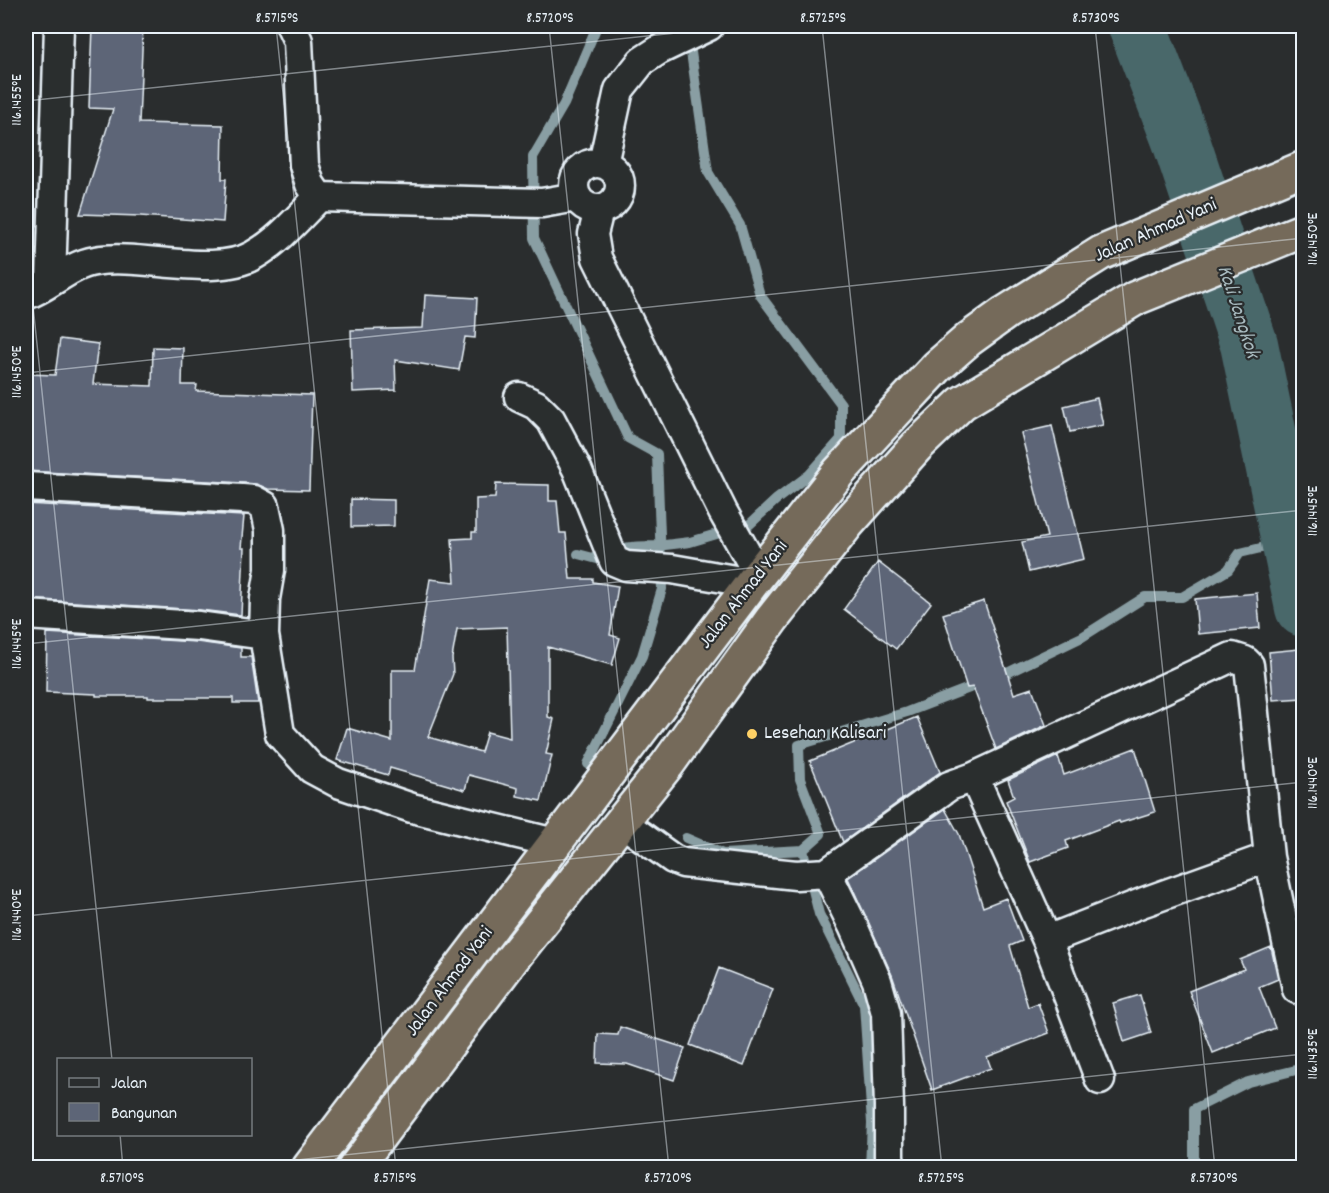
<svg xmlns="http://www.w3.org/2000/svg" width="1329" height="1193" viewBox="0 0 1329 1193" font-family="Dekko,sans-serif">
	<rect width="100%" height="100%" fill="#2a2d2e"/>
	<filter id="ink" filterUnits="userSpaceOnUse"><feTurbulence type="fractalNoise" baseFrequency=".0167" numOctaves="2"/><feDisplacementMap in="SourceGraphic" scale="12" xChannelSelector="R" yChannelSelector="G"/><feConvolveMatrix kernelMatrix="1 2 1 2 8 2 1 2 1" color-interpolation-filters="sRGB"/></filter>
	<g filter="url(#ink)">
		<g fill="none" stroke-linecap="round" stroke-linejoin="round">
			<!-- stream -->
			<path stroke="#899ea3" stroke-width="10" d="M 665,545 L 690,542 L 750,524 L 777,499 L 809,475 L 841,439 L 841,404 L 760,295 L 740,225 L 708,172 L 689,38
				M 578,554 L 601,560 C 623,544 631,547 657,546
				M 588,764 L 642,656 L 662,589 L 657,454 L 628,438 L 534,238 L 533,157 L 564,104 L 597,26
				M 686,838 L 723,854 L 803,850
				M 870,1168 L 872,1123 L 864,1005 L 819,914 L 803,850 L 821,834 L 800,779 L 799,745 L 907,712 L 1003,675 L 1082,637 L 1145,597 L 1182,597 L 1228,570 L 1240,553 L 1290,541
				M 1194,1168 L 1194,1109 L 1248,1082 L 1304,1068"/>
			<!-- river -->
			<path stroke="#49676a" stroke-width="58" d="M 1137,26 L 1180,138 L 1249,344 L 1304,608"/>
		</g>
		<!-- building -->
		<path fill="#5d6577" stroke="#e8f1f8" stroke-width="1.5" fill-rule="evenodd" d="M 92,26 L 143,26 L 139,123 L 223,125 L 222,179 L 226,179 L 223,222 L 140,216 L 80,214 L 113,109 L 89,108 Z
			M 425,295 L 477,298 L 475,338 L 465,337 L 459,370 L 395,360 L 396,390 L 353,392 L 351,330 L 423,328 Z
			M 60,339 L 98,344 L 93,384 L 152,386 L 153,347 L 183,348 L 182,385 L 197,385 L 196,391 L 312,395 L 309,490 L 268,489 L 256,484 L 243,483 L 26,471 L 26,374 L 55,375 Z
			M 1097,398 L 1103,425 L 1070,432 L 1064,406 Z
			M 1052,426 L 1084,559 L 1029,572 L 1022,542 L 1047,537 L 1021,433 Z
			M 496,484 L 549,485 L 549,501 L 557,501 L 560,533 L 566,533 L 570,579 L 593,579 L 593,582 L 618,586 L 610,635 L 620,638 L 612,665 L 548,647 L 548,717 L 554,719 L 546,754 L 552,755 L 541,801 L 517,796 L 518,788 L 469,775 L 465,790 L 390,768 L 388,775 L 337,760 L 347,728 L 392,741 L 392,670 L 415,670 L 430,579 L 455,582 L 452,539 L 472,538 L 472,532 L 476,532 L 476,499 L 495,498 ZM 507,627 L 510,738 L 487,732 L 481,752 L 428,737 L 453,674 L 452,658 L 457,629 Z
			M 351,499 L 394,500 L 394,526 L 351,527 Z
			M 26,504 L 244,516 L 241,548 L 244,548 L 241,615 L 200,610 L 26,599 Z
			M 878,562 L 931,603 L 896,649 L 844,609 Z
			M 1257,593 L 1260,628 L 1198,634 L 1195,599 Z
			M 984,601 L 1014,694 L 1032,688 L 1046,725 L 996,749 L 973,687 L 967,688 L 943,614 Z
			M 47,633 L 197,642 L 241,648 L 241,657 L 251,657 L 258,703 L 233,703 L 233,698 L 148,698 L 148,696 L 96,696 L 96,694 L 46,692 Z
			M 1299,649 L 1303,698 L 1273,700 L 1269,652 Z
			M 917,717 L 940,772 L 843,842 L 810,761 Z
			M 1135,748 L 1155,812 L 1120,823 L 1119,821 L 1066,841 L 1068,848 L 1030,862 L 1006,801 L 1014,797 L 1008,780 L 1058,756 L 1064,775 Z
			M 945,809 L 959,834 L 983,907 L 1006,898 L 1022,941 L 1010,946 L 1028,1007 L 1038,1003 L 1049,1033 L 987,1057 L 991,1068 L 932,1090 L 892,975 L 848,878 Z
			M 1271,947 L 1278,979 L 1259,987 L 1275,1028 L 1213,1053 L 1189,991 L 1244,969 L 1240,960 Z
			M 719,968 L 773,989 L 744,1066 L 690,1045 Z
			M 1140,995 L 1151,1033 L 1124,1042 L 1113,1003 Z
			M 620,1027 L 685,1048 L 674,1080 L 627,1064 L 597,1063 L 598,1034 L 618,1035 Z"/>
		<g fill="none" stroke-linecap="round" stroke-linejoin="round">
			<!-- minor casing -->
			<g stroke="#e8f1f8" stroke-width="33">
				<path id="minor" d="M 291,26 L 298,41 L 304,165 L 310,184 L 319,197 L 542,203 L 576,197
					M574 186a23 23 0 1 1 46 0a23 23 0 1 1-46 0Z
					M 603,164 L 619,90 L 642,61 L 659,50 L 709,26
					M 599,210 L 593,234 L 597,258 L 723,512 L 759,576
					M 51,281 L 59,26
					M 26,295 C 49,287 69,265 95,261 C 140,253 215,278 254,255 C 279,241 299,217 319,197
					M 519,397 L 536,405 L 551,420 L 577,469 L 614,561 L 626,566 L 672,569 L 752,583
					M 26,487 L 242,499 L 254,500 L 265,506 L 270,530 L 270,570 L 265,599 L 264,635 L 280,734 L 312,769 L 338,783 L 412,808 L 555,843
					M 26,615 L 199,626 L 264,635
					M 974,777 L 1047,940 L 1144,902 L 1269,857
					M 623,823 L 673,859 L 683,863 L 796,875 L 827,873
					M 1047,940 L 1100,1080
					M 891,1168 L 889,1156 L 889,1106 L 886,1013 L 877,981 L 853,926 L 827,873 L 949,786 L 974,777 L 1232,657 L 1245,661 L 1249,665 L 1269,857 L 1297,989"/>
			</g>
			<!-- trunk casing -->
			<g stroke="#e8f1f8" stroke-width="38">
				<path id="trunk" d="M 309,1168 L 752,583 L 839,472 L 938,366 L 969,339 L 1005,313 L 1101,253 L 1304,168
					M 355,1168 L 512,959 L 667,765 L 772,619 L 848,523 L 917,446 L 962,403 L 1136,298 L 1304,230"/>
			</g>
			<!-- minor -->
			<use href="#minor" stroke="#2a2d2e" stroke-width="28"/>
			<!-- trunk -->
			<use href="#trunk" stroke="#746a5a" stroke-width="33"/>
		</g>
	</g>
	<!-- ticks -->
	<path fill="none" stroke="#e8f1f8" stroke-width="1.5" stroke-opacity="0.45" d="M 276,26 L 396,1168M 549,26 L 669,1168M 822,26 L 942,1168M 1095,26 L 1215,1168M 26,101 L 743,26M 26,239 L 112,1060M 26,373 L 1304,238M 26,644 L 1304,510M 26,916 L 1304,782M 120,1134 L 123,1168M 220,1168 L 1304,1054"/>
	<!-- markers -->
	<circle fill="#ffd166" stroke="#2a2d2e" stroke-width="2" cx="752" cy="734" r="6"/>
	<g text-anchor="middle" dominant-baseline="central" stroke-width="4.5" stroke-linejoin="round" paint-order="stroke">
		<!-- street labels -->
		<g font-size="20" fill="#e8f1f8" stroke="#2a2d2e">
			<text transform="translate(1156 231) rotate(-24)">Jalan Ahmad Yani</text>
			<text transform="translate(744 595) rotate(-52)">Jalan Ahmad Yani</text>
			<text transform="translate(450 982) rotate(-53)">Jalan Ahmad Yani</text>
		</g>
		<!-- poi labels -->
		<g font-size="20" fill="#e8f1f8" stroke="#2a2d2e" text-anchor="start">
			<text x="764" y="734">Lesehan Kalisari</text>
		</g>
		<!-- water labels -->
		<g font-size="21" font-style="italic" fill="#a8babf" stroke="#2a2d2e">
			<text transform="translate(1237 312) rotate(72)">Kali Jangkok</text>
		</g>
	</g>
	<!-- margin -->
	<rect width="1329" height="1193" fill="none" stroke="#2a2d2e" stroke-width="66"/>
	<!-- legend -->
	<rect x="57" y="1058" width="195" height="78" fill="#2a2d2e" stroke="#767b7f" stroke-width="1.5"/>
	<rect x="69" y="1078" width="30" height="9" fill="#2a2d2e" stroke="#767b7f" stroke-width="1.5"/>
	<text x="111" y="1088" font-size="18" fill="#e8f1f8">Jalan</text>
	<rect x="69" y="1103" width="30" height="18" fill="#5d6577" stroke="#767b7f" stroke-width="1.5"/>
	<text x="111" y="1118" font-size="18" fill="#e8f1f8">Bangunan</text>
	<rect x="33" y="33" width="1263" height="1127" fill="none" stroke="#e8f1f8" stroke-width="2"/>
	<g font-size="15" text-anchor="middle" fill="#e8f1f8">
		<text x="277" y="22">8.5715°S</text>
		<text x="550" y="22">8.5720°S</text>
		<text x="823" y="22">8.5725°S</text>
		<text x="1096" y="22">8.5730°S</text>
		<text transform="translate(16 100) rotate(-90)" y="5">116.1455°E</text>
		<text transform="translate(1312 239) rotate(-90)" y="5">116.1450°E</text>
		<text transform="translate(16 372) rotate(-90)" y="5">116.1450°E</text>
		<text transform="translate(1312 511) rotate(-90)" y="5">116.1445°E</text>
		<text transform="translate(16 644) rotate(-90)" y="5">116.1445°E</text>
		<text transform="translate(1312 783) rotate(-90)" y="5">116.1440°E</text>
		<text transform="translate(16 915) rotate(-90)" y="5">116.1440°E</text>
		<text transform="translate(1312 1054) rotate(-90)" y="5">116.1435°E</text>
		<text x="122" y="1182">8.5710°S</text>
		<text x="395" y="1182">8.5715°S</text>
		<text x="668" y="1182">8.5720°S</text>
		<text x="941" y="1182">8.5725°S</text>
		<text x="1214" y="1182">8.5730°S</text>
	</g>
</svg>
